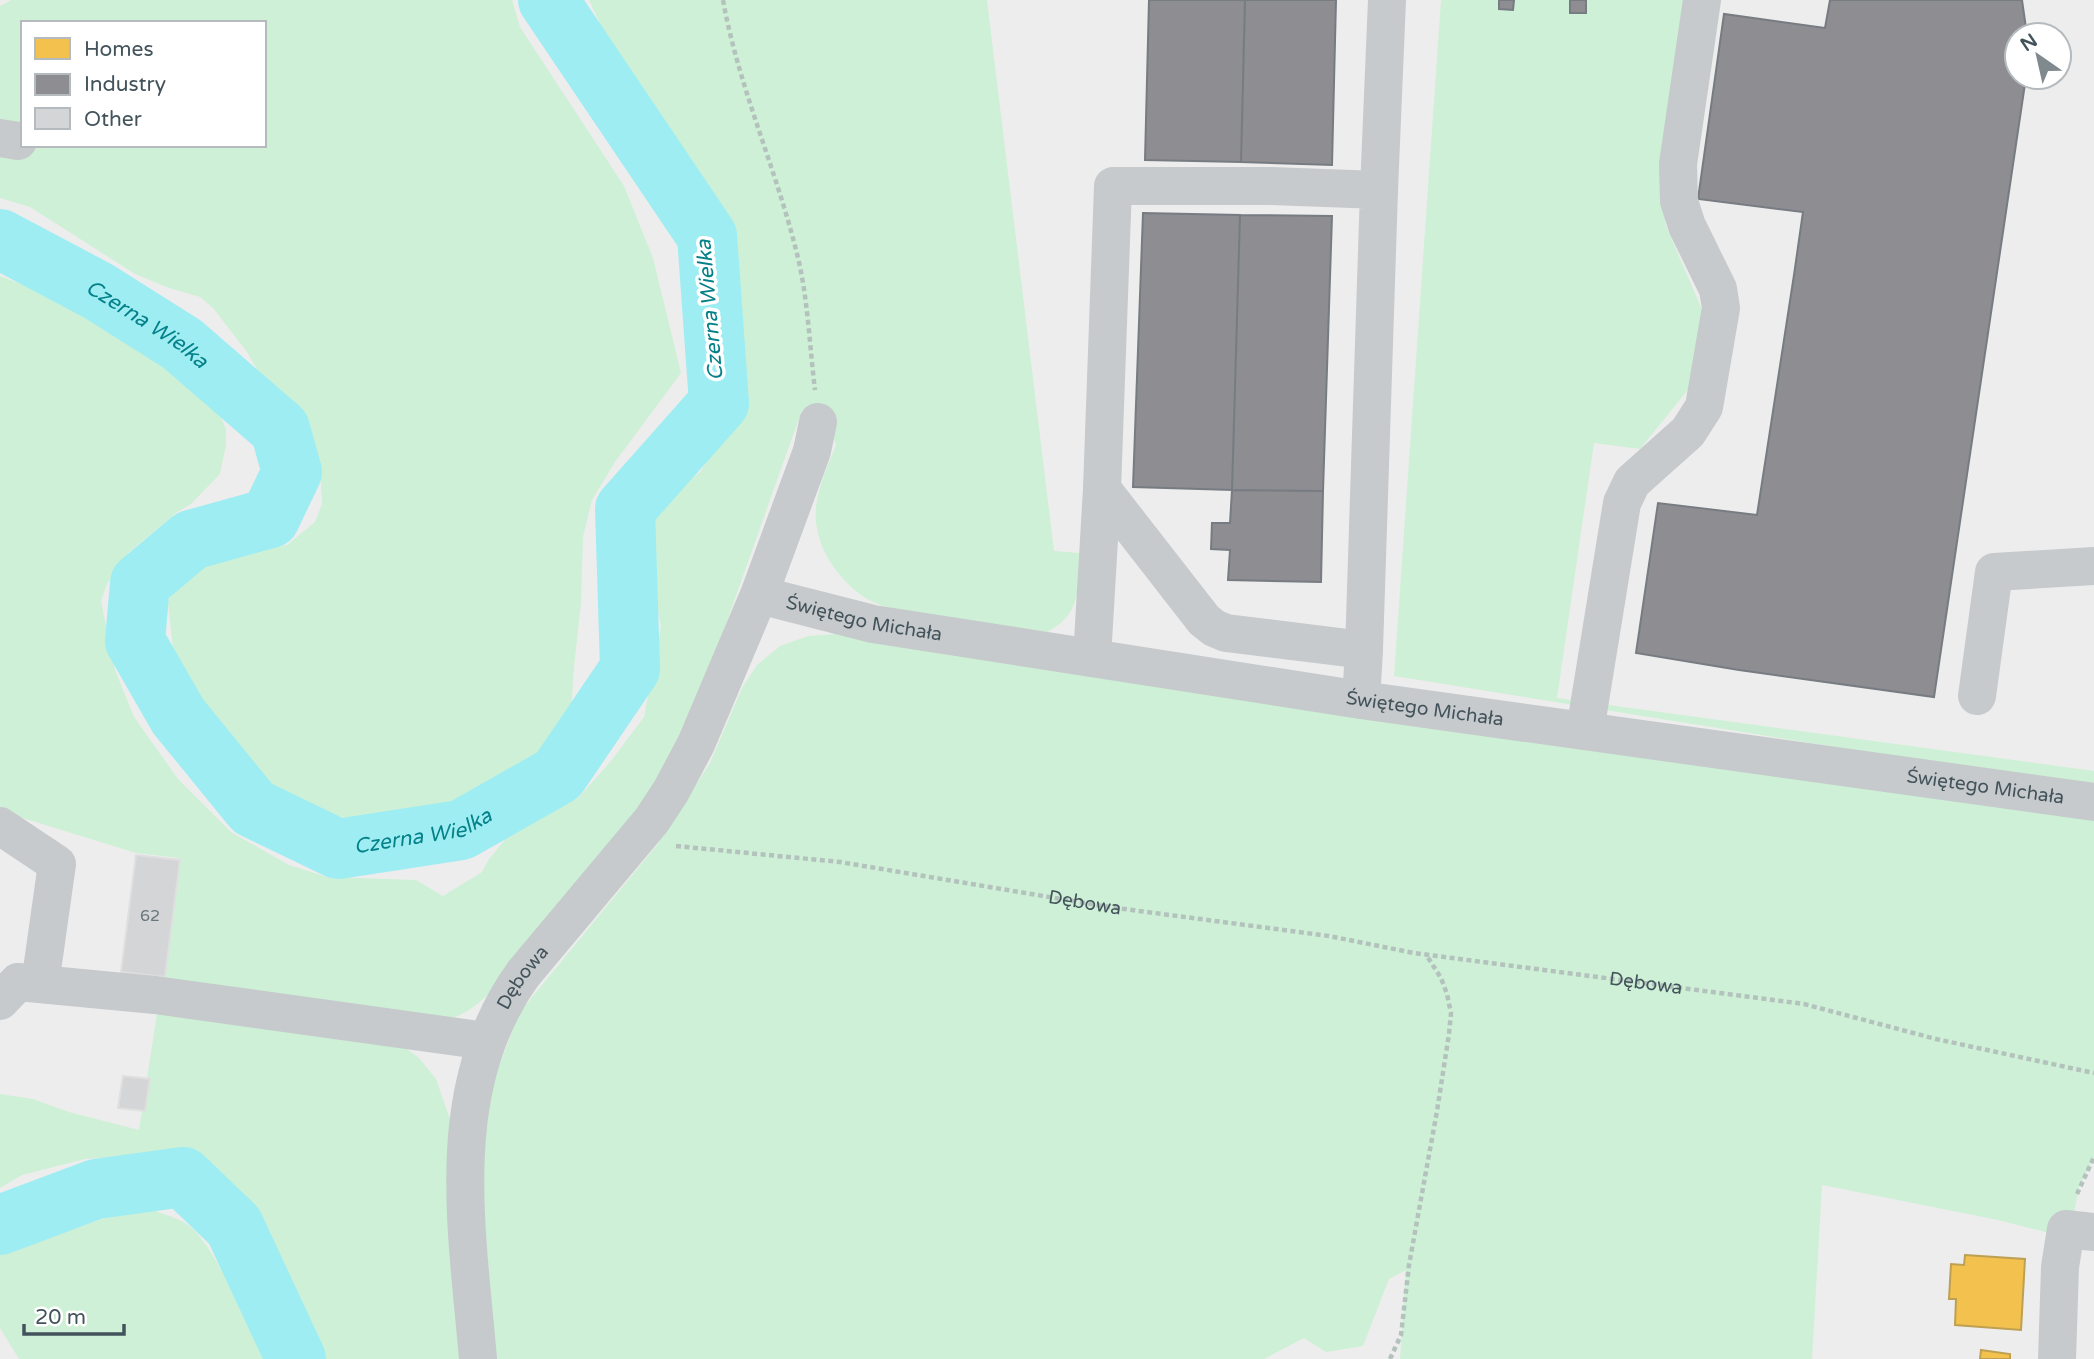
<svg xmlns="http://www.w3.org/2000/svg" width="2094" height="1359" viewBox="0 0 2094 1359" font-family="'Varela Round',sans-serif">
	<rect width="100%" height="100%" fill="#eeeded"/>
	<!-- green -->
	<path fill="#cef0d6" d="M 11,0 L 512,0 L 520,27 L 624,186 L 653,258 L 681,373 L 615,462 L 592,500 L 583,537 L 581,603 L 574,667 L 571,714 L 561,735 L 532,763 L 484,793 L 411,821 L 371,823 L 303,809 L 260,783 L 211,724 L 174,658 L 168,603 L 174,587 L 193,568 L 240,553 L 287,545 L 315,522 L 322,504 L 320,469 L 290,412 L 265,383 L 247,352 L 213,308 L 200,297 L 169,288 L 135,274 L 30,207 L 0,198 L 0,148 L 23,145 L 264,145 L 264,23 L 23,23 L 23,131 L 0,128 L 0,6 Z
		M 589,0 L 987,0 L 1054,551 L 1079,553 C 1078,588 1082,614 1047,632 L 894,609 C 887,607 879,605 873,602 C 840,585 812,545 816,508 C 818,486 828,465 836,445 L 830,429 L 802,410 L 715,655 L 690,718 L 662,772 L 633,816 L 502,980 C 487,996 474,1010 453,1018 L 164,984 L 179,858 L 136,853 L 0,811 L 0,276 L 60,299 L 164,357 L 205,388 L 215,403 L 226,429 L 226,445 L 220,474 L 191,504 L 176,513 L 128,553 L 107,584 L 101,601 L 115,670 L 134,717 L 178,779 L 231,832 L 289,865 L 327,877 L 416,880 L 443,896 L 482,872 L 489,859 L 508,836 L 578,798 L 611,761 L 644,717 L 661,626 L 643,541 L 660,506 L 701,471 L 738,406 L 743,343 L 735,264 L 702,188 L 656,127 L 624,75 Z
		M 1441,0 L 1685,0 L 1660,193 L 1666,226 L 1703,312 L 1691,386 L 1640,449 L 1594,443 L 1557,698 L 2094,771 L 2094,783 L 1916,760 L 1394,676 Z
		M 836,634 L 2094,818 L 2094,1157 L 2079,1187 L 2069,1238 L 1998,1220 L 1822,1185 L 1812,1359 L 1400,1359 L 1406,1270 L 1389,1279 L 1363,1346 L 1326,1352 L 1304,1338 L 1264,1359 L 496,1359 L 481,1173 L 486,1101 L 519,1013 L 656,846 L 710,763 L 742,688 L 757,665 L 780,646 L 808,636 Z
		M 158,1007 L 403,1046 L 419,1058 L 436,1079 L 451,1122 L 462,1359 L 314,1359 L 227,1180 L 212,1166 L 173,1154 L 85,1159 L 22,1175 L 0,1188 L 0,1094 L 33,1099 L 69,1112 L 139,1130 Z
		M 153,1210 C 164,1215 179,1218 188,1225 C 216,1246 248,1325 265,1359 L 19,1359 L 0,1328 L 0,1255 L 125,1211 Z"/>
	<!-- homes -->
	<path fill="#f2c14e" stroke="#bea052" stroke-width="2" d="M 1965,1255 L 2025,1259 L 2021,1330 L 1955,1325 L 1956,1299 L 1949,1299 L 1951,1264 L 1964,1265 Z
		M 1981,1350 L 2010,1354 L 2010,1359 L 1980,1359 Z"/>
	<!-- industry -->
	<path fill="#8d8d92" stroke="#777c82" stroke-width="2" d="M 1149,0 L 1245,0 L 1241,162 L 1145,160 Z
		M 1245,0 L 1336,0 L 1332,165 L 1241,162 Z
		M 1499,0 L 1514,0 L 1513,10 L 1499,9 Z
		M 1570,0 L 1586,0 L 1586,13 L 1570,13 Z
		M 1830,0 L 2022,0 L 2027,35 L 2017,35 L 2017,77 L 2026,77 L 1934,697 L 1739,670 L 1636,653 L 1658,503 L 1757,515 L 1794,275 L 1803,212 L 1698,199 L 1724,14 L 1825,28 Z
		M 1143,213 L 1240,215 L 1232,490 L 1133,487 Z
		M 1240,215 L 1332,216 L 1323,491 L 1232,490 Z
		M 1232,490 L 1323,491 L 1321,582 L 1228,580 L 1230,550 L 1211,549 L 1212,523 L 1230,523 Z"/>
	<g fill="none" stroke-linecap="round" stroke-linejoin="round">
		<!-- river -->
		<g stroke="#9eedf3" stroke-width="60">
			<path id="s1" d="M 0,239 L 98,291 L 182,344 L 280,429 L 292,472 L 270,518 L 191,540 L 140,583 L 135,641 L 178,716 L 253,808 L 338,849 L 461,830 L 558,775 L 630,669 L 625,509 L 719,403 L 707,236 L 548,0"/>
			<path d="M 0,1225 L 96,1189 L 183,1177 L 234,1226 L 296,1359"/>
		</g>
	</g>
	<!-- building -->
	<path fill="#d4d5d6" stroke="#dfdfe0" stroke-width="2" d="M 136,855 L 180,860 L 165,977 L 121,972 Z
		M 123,1076 L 150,1079 L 145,1111 L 118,1108 Z"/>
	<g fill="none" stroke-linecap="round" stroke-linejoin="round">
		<!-- path -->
		<g stroke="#b3c2bc" stroke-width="4.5" stroke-dasharray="5 3.5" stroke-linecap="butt">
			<path d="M 723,0 C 738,84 774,164 795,246 C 808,293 809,342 815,390"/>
			<path id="s2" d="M 676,846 L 840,862 L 1109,907 L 1329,936 L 1414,953 L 1804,1004 L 1936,1039 L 2094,1073"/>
			<path d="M 2077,1194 L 2094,1157"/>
			<path d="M 1390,1359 L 1401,1335 L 1409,1265 L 1437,1111 L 1449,1034 L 1451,1013 L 1447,994 L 1441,978 L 1427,956"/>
		</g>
		<!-- minor -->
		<g stroke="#c6cacc" stroke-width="38">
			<path d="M 0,138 L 18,141"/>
			<path d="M 1379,190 L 1387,0"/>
			<path id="s3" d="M 759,595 L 873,624 L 1361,700 L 2094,802"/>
			<path d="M 1092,658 L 1102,489"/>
			<path d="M 1977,696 L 1994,572 L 2094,566"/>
			<path d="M 1361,700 L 1364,650 L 1379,190 L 1271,186 L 1113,186 L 1102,489 L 1204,620 L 1214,628 L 1226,633 L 1364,650"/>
			<path d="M 1585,731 L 1622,503 L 1632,482 L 1688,432 L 1704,407 L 1721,308 L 1718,289 L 1687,226 L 1679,201 L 1678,164 L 1702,0"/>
			<path d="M 0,826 L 57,864 L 40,984"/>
			<path d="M 0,1001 L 18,982 L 155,995 L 486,1041"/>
			<path id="s4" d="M 478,1359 C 467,1228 441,1088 523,974 L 652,820 L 671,791 L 696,744 L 759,595 L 812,451 L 818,422"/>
			<path d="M 2057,1359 L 2060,1267 L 2066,1229 L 2094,1232"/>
		</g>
	</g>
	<g text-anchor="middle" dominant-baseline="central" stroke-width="7" stroke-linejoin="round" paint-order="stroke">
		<!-- number labels -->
		<g font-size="16" fill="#69757b">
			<text x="150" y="916">62</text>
		</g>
		<!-- street labels -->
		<g font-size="19" fill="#43535b" stroke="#fff">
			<text stroke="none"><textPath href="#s3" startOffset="108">Świętego Michała</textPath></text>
			<text stroke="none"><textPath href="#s3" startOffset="676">Świętego Michała</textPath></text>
			<text stroke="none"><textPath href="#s3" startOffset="1242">Świętego Michała</textPath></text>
			<text stroke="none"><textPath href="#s2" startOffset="413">Dębowa</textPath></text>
			<text stroke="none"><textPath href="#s4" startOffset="394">Dębowa</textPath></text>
			<text stroke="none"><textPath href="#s2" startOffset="980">Dębowa</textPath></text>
		</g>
		<!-- water labels -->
		<g font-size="21" font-style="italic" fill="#048189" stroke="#fff">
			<text transform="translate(710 310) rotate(-95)">Czerna Wielka</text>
			<text stroke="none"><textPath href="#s1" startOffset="170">Czerna Wielka</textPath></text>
			<text stroke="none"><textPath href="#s1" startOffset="1029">Czerna Wielka</textPath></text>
		</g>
	</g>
	<!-- legend -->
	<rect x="21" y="21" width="245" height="126" fill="#ffffff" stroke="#b4babd" stroke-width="2"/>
	<rect x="35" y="38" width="35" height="21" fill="#f2c14e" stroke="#b4babd" stroke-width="2"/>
	<text x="84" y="56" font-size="21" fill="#43535b">Homes</text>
	<rect x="35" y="74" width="35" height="21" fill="#8d8d92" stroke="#b4babd" stroke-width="2"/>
	<text x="84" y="91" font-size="21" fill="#43535b">Industry</text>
	<rect x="35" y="108" width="35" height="21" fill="#d4d5d6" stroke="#b4babd" stroke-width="2"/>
	<text x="84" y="126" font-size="21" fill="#43535b">Other</text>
	<!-- north arrow -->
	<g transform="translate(2038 56) rotate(326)"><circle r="33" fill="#ffffff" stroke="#b4babd" stroke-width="2"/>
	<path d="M0-5L12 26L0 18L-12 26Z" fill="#7f898e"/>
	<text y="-10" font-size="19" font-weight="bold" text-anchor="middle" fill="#43535b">N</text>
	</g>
	<!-- scale -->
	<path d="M24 1324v10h100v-10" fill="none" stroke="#43535b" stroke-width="3.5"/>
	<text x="35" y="1324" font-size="21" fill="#43535b" stroke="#ffffff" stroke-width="5" paint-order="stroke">20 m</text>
</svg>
